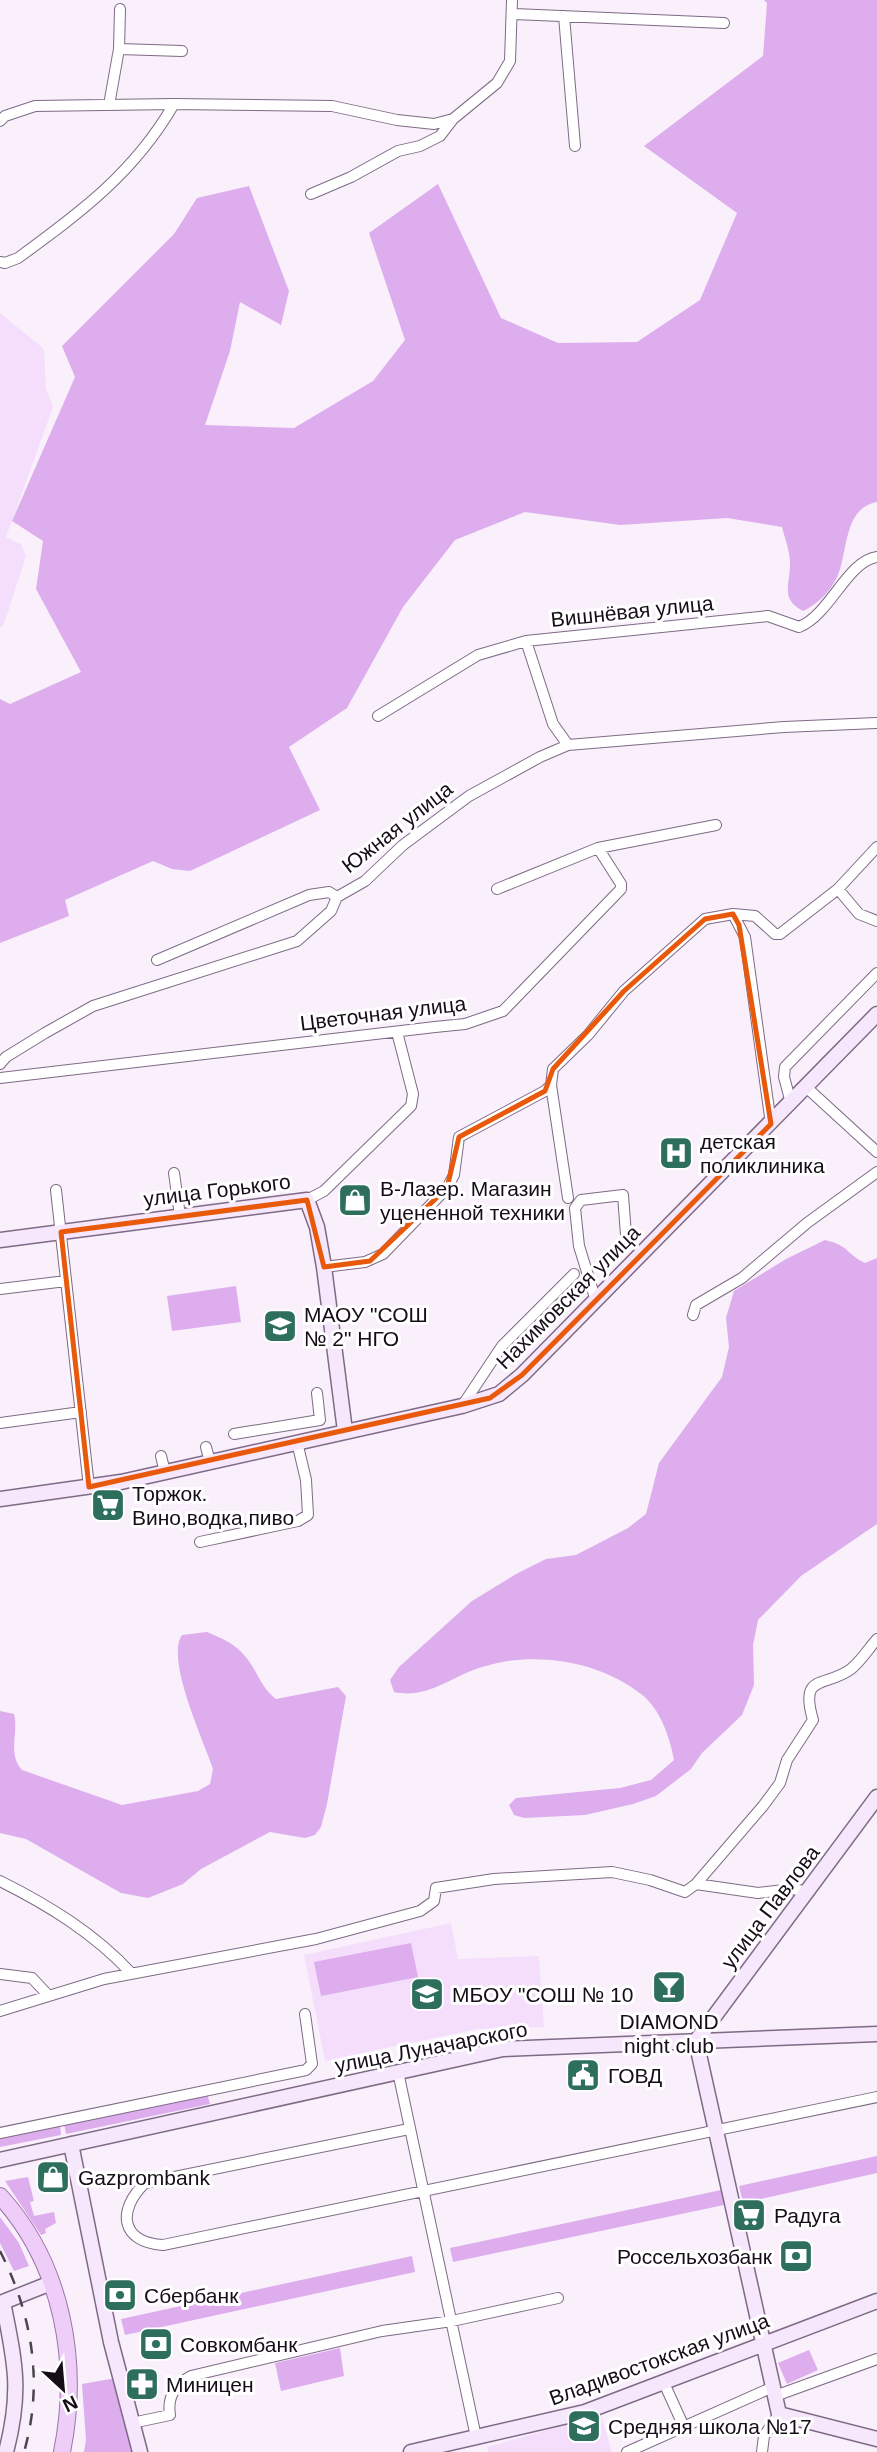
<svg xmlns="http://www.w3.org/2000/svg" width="877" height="2452" viewBox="0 0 877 2452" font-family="Arial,sans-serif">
	<rect width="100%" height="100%" fill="#f9f0fc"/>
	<!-- built -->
	<path fill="#f5defc" d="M 0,313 L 44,349 L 46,389 L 53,407 L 6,537 L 21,544 L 26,556 L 4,624 L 0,628 Z
		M 451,1923 L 458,1959 L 539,1956 L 544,2027 L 477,2029 L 325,2061 L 304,1955 Z
		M 601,2415 L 612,2452 L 489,2452 L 487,2447 Z"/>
	<!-- green -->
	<path fill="#ddaded" d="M 764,0 L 877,0 L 877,502 C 841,508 849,558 835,581 C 828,594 816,605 803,611 C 781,599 789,587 790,567 C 791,554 785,539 782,527 L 727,518 L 620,525 L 525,512 L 455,540 L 403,607 L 347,708 L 289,747 L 320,810 L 190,871 L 172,869 L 153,861 L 65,900 L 69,916 L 0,943 L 0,699 L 10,704 L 81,672 L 36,589 L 43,541 L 12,521 L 75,377 L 62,346 L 174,234 L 197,198 L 249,186 L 289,291 L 281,325 L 240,302 L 230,351 L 205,425 L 294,428 L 373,381 L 405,340 L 369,233 L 438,184 L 501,318 L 558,343 L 637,342 L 700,300 L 737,213 L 644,146 L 763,56 L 767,3 Z
		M 825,1240 C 850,1246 845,1253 865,1263 L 877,1258 L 877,1524 L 801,1576 L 758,1620 L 753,1645 L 754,1685 L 742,1715 L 702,1753 L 691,1769 L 656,1796 L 633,1804 L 585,1815 L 524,1818 L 514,1815 L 509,1805 L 516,1798 L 620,1788 L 651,1780 L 674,1760 C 670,1738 660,1708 641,1694 C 598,1660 531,1650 479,1668 C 449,1678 427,1699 394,1692 L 390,1680 L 399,1667 L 472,1601 L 516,1574 L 546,1559 L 576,1555 L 628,1528 L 646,1514 L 659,1463 L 722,1377 L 729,1347 L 726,1318 L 734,1291 L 786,1259 Z
		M 236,1286 L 241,1322 L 172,1331 L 167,1296 Z
		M 207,1632 C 221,1638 234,1643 244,1655 C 257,1669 260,1687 276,1699 L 338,1687 L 346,1696 L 327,1804 L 321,1827 L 315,1835 L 305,1838 L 270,1832 L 201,1869 L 183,1884 L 148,1898 L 121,1893 L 26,1839 L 0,1833 L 0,1711 L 14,1714 C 19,1733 7,1753 22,1770 L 122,1805 L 198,1791 L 210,1784 L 213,1769 C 204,1741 165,1659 182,1635 Z
		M 411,1943 L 418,1977 L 321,1996 L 314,1962 Z
		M 207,2093 L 210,2104 L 66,2134 L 64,2124 Z
		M 60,2124 L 61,2135 L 0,2147 L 0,2137 Z
		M 877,2156 L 877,2173 L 743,2203 L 739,2186 Z
		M 28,2177 L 34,2201 L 30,2202 L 34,2216 L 54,2212 L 56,2223 L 45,2229 L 46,2233 L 41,2235 L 5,2181 Z
		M 721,2190 L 724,2205 L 453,2262 L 450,2248 Z
		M 0,2217 L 19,2243 L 29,2266 L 14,2271 L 0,2243 Z
		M 412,2256 L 415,2272 L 125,2335 L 121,2319 Z
		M 340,2348 L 344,2376 L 281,2391 L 275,2363 Z
		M 809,2350 L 818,2370 L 787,2384 L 778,2363 Z
		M 116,2378 L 136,2452 L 84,2452 L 86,2440 L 82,2384 Z"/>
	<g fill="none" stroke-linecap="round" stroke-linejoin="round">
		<!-- street casing -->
		<g stroke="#7e6a85" stroke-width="12">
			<path id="street" d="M 514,14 L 724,23
				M 564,16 L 575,146
				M 119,49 L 182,51
				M 109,105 L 119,49 L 120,9
				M 0,121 L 5,116 L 35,106 L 174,104 L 332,106 L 397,120 L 434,124 L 453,119 L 497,83 L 510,61 L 512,0
				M 311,194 L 351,177 L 398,151 L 420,146 L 440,136 L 453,119
				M 0,262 L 5,263 L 18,258 C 81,212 134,173 174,104
				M 526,641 L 553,724 L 568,745
				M 378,716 L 478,655 L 526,641 L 768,616 L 799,627 C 830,615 847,561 877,557
				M 497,889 L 598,848 L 716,825
				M 838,889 L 859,914 L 877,921
				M 337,897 L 365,881 L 403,845 L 469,796 L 540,757 L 568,745 L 784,727 L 876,723
				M 733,914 L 745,937 L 771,1124
				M 157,960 L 309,895 L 329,892 L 337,897
				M 0,1064 L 6,1057 L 45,1033 L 93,1006 L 297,941 L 331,911 L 337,897
				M 0,1078 L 435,1027 L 465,1024 L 503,1011 L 621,889 L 621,884 L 598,848
				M 551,1085 L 568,1198
				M 806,1087 L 877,1152
				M 791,1103 L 784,1077 L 785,1067 L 877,973
				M 174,1173 L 180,1216
				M 56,1190 L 89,1487
				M 307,1200 L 324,1191 L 411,1106 L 413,1094 L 397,1032
				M 324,1267 L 365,1262 L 383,1254 L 447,1188 L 454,1175 L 459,1137 L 545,1091 L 551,1085 L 553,1069 L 588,1035 L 624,991 L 705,919 L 733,914 L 755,916 L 775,934 L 780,934 L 838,889 L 877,847
				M 0,1289 L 66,1281
				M 596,1301 L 579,1246 L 575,1208 L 581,1200 L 623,1195 L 626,1235
				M 693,1315 L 696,1305 L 742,1278 L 807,1223 L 877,1172
				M 462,1406 L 502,1346 L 574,1274
				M 0,1423 L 81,1412
				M 234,1434 L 320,1420 L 317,1393
				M 206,1447 L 210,1462
				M 161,1456 L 165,1472
				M 200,1542 L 298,1521 L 308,1515 L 306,1480 L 297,1442
				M 0,1881 C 48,1905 94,1933 131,1973
				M 696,1884 L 763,1806 L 780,1783 L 787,1760 L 813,1720 C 799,1672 826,1688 851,1669 C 861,1661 869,1648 877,1639
				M 0,1974 L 32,1978 L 48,1995
				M 0,2011 L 104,1979 L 316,1939 L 420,1911 L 434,1901 L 436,1888 L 494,1879 L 612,1872 L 650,1880 L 685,1892 L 696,1884 L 758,1893 L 793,1889 L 808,1892
				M 398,2072 L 476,2437
				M 409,2129 L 145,2183 C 117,2210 120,2242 163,2245 L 877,2097
				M 0,2133 L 306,2070 L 312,2064 L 305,2014
				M 664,2383 L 684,2427
				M 775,2396 L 877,2359
				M 132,2423 L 170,2415 C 167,2397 175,2385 191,2376 L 382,2331 L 452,2321 L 558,2298
				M 627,2452 L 773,2387
				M 762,2452 L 764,2436 L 779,2414"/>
		</g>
		<!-- secondary casing -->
		<g stroke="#7e6a85" stroke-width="17">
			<path id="secondary" d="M 0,1240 L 307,1200 L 317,1227 L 324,1267 L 345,1431
				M 0,1499 L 121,1482 L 462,1406 L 499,1394 L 522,1375 L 877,1014
				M 877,1797 L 696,2041 L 779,2414 L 877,2439
				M 71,2144 L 111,2342 L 140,2452
				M 0,2160 L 503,2049 L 877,2034
				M 6,2452 C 22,2391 15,2362 3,2302 L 51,2283
				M 411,2452 L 585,2412 L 877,2301"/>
		</g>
		<!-- primary casing -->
		<g stroke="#9b76a7" stroke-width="18">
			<path id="primary" d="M 0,2196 C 63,2265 80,2363 62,2452"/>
		</g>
		<!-- street -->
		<use href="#street" stroke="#fff" stroke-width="10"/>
		<!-- secondary -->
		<use href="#secondary" stroke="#f7e7fc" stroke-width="14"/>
		<!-- primary -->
		<use href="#primary" stroke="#eecef8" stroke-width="16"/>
		<!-- rail -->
		<path stroke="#4b434d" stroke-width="2.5" stroke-dasharray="12 12" stroke-linecap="butt" d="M 0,2251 C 32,2314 44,2383 24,2452"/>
	</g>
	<!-- marked area -->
	<path fill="none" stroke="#e8590c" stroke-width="5" stroke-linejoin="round" d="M 733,914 L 739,925 L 771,1124 L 522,1375 L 490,1398 L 89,1487 L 61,1232 L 307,1200 L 324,1267 L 370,1261 L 447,1188 L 459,1137 L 545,1091 L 553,1069 L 624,991 L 705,919 Z"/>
	<!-- icons -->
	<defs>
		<g id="hospital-square" transform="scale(1.75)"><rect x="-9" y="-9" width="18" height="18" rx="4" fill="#2d6e5c" stroke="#fff"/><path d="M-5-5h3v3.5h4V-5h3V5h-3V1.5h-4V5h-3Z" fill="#fff"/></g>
		<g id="shop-square" transform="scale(1.75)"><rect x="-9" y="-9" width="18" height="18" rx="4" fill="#2d6e5c" stroke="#fff"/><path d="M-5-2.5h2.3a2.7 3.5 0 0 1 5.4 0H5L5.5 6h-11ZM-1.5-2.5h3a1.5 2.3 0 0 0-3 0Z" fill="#fff"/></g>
		<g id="school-square" transform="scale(1.75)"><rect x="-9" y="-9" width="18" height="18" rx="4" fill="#2d6e5c" stroke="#fff"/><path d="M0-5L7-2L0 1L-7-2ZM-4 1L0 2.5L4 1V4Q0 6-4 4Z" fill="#fff"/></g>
		<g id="supermarket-square" transform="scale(1.75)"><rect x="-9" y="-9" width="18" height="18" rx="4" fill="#2d6e5c" stroke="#fff"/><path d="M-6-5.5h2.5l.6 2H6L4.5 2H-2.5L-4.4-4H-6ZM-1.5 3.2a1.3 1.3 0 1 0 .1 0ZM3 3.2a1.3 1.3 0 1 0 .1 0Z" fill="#fff"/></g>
		<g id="bar-square" transform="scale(1.75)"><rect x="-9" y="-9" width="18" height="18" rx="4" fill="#2d6e5c" stroke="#fff"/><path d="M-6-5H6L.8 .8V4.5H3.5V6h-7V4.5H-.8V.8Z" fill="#fff"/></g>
		<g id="civic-square" transform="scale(1.75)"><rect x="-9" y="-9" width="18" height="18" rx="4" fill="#2d6e5c" stroke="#fff"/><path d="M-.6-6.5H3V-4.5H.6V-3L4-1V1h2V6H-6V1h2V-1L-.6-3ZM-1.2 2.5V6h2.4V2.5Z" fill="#fff"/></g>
		<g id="bank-square" transform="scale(1.75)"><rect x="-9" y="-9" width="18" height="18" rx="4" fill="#2d6e5c" stroke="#fff"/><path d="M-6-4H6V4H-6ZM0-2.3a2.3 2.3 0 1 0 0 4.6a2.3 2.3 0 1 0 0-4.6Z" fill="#fff"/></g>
		<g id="pharmacy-square" transform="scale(1.75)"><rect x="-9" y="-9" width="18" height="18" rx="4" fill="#2d6e5c" stroke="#fff"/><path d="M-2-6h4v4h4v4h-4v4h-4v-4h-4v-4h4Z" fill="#fff"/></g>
	</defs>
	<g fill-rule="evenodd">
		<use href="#hospital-square" x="676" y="1153"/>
		<use href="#shop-square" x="355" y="1200"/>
		<use href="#school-square" x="280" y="1326"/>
		<use href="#supermarket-square" x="108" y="1505"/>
		<use href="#bar-square" x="669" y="1987"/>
		<use href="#school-square" x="427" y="1994"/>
		<use href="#civic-square" x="583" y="2075"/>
		<use href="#shop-square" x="53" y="2177"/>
		<use href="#supermarket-square" x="749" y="2215"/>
		<use href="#bank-square" x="796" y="2256"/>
		<use href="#bank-square" x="120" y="2295"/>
		<use href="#bank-square" x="156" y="2344"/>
		<use href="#pharmacy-square" x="142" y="2384"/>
		<use href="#school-square" x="584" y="2426"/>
	</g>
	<g text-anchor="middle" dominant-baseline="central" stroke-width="6" stroke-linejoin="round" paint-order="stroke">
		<!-- street labels -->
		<g font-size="21" fill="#150d17" stroke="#fff">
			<text transform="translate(632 611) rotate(-6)">Вишнёвая улица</text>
			<text transform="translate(397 827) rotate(-38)">Южная улица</text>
			<text transform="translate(383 1013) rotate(-7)">Цветочная улица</text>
			<text transform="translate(217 1190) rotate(-7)">улица Горького</text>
			<text transform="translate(568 1297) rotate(-45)">Нахимовская улица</text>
			<text transform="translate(770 1907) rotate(-53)">улица Павлова</text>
			<text transform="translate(431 2047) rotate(-11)">улица Луначарского</text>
			<text transform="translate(659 2359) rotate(-20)">Владивостокская улица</text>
		</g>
		<!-- poi labels -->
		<g font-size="21" fill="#150d17" stroke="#fff" text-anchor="start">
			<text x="700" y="1141">детская<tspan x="700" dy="24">поликлиника</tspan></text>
			<text x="380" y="1188">В-Лазер. Магазин<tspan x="380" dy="24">уцененной техники</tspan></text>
			<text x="304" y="1314">МАОУ "СОШ<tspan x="304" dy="24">№ 2" НГО</tspan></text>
			<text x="132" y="1493">Торжок.<tspan x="132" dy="24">Вино,водка,пиво</tspan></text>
			<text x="452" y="1994">МБОУ "СОШ № 10</text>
			<text x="669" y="2021" text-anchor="middle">DIAMOND<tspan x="669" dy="24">night club</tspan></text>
			<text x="608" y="2075">ГОВД</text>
			<text x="78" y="2177">Gazprombank</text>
			<text x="774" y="2215">Радуга</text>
			<text x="772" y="2256" text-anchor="end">Россельхозбанк</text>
			<text x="144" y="2295">Сбербанк</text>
			<text x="180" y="2344">Совкомбанк</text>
			<text x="166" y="2384">Миницен</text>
			<text x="608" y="2426">Средняя школа №17</text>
		</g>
	</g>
	<!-- north arrow -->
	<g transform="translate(63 2389) rotate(154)" stroke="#ffffff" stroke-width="5" paint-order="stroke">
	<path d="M0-5L12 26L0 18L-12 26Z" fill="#150d17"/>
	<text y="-10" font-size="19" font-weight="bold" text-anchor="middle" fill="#150d17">N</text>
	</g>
</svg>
